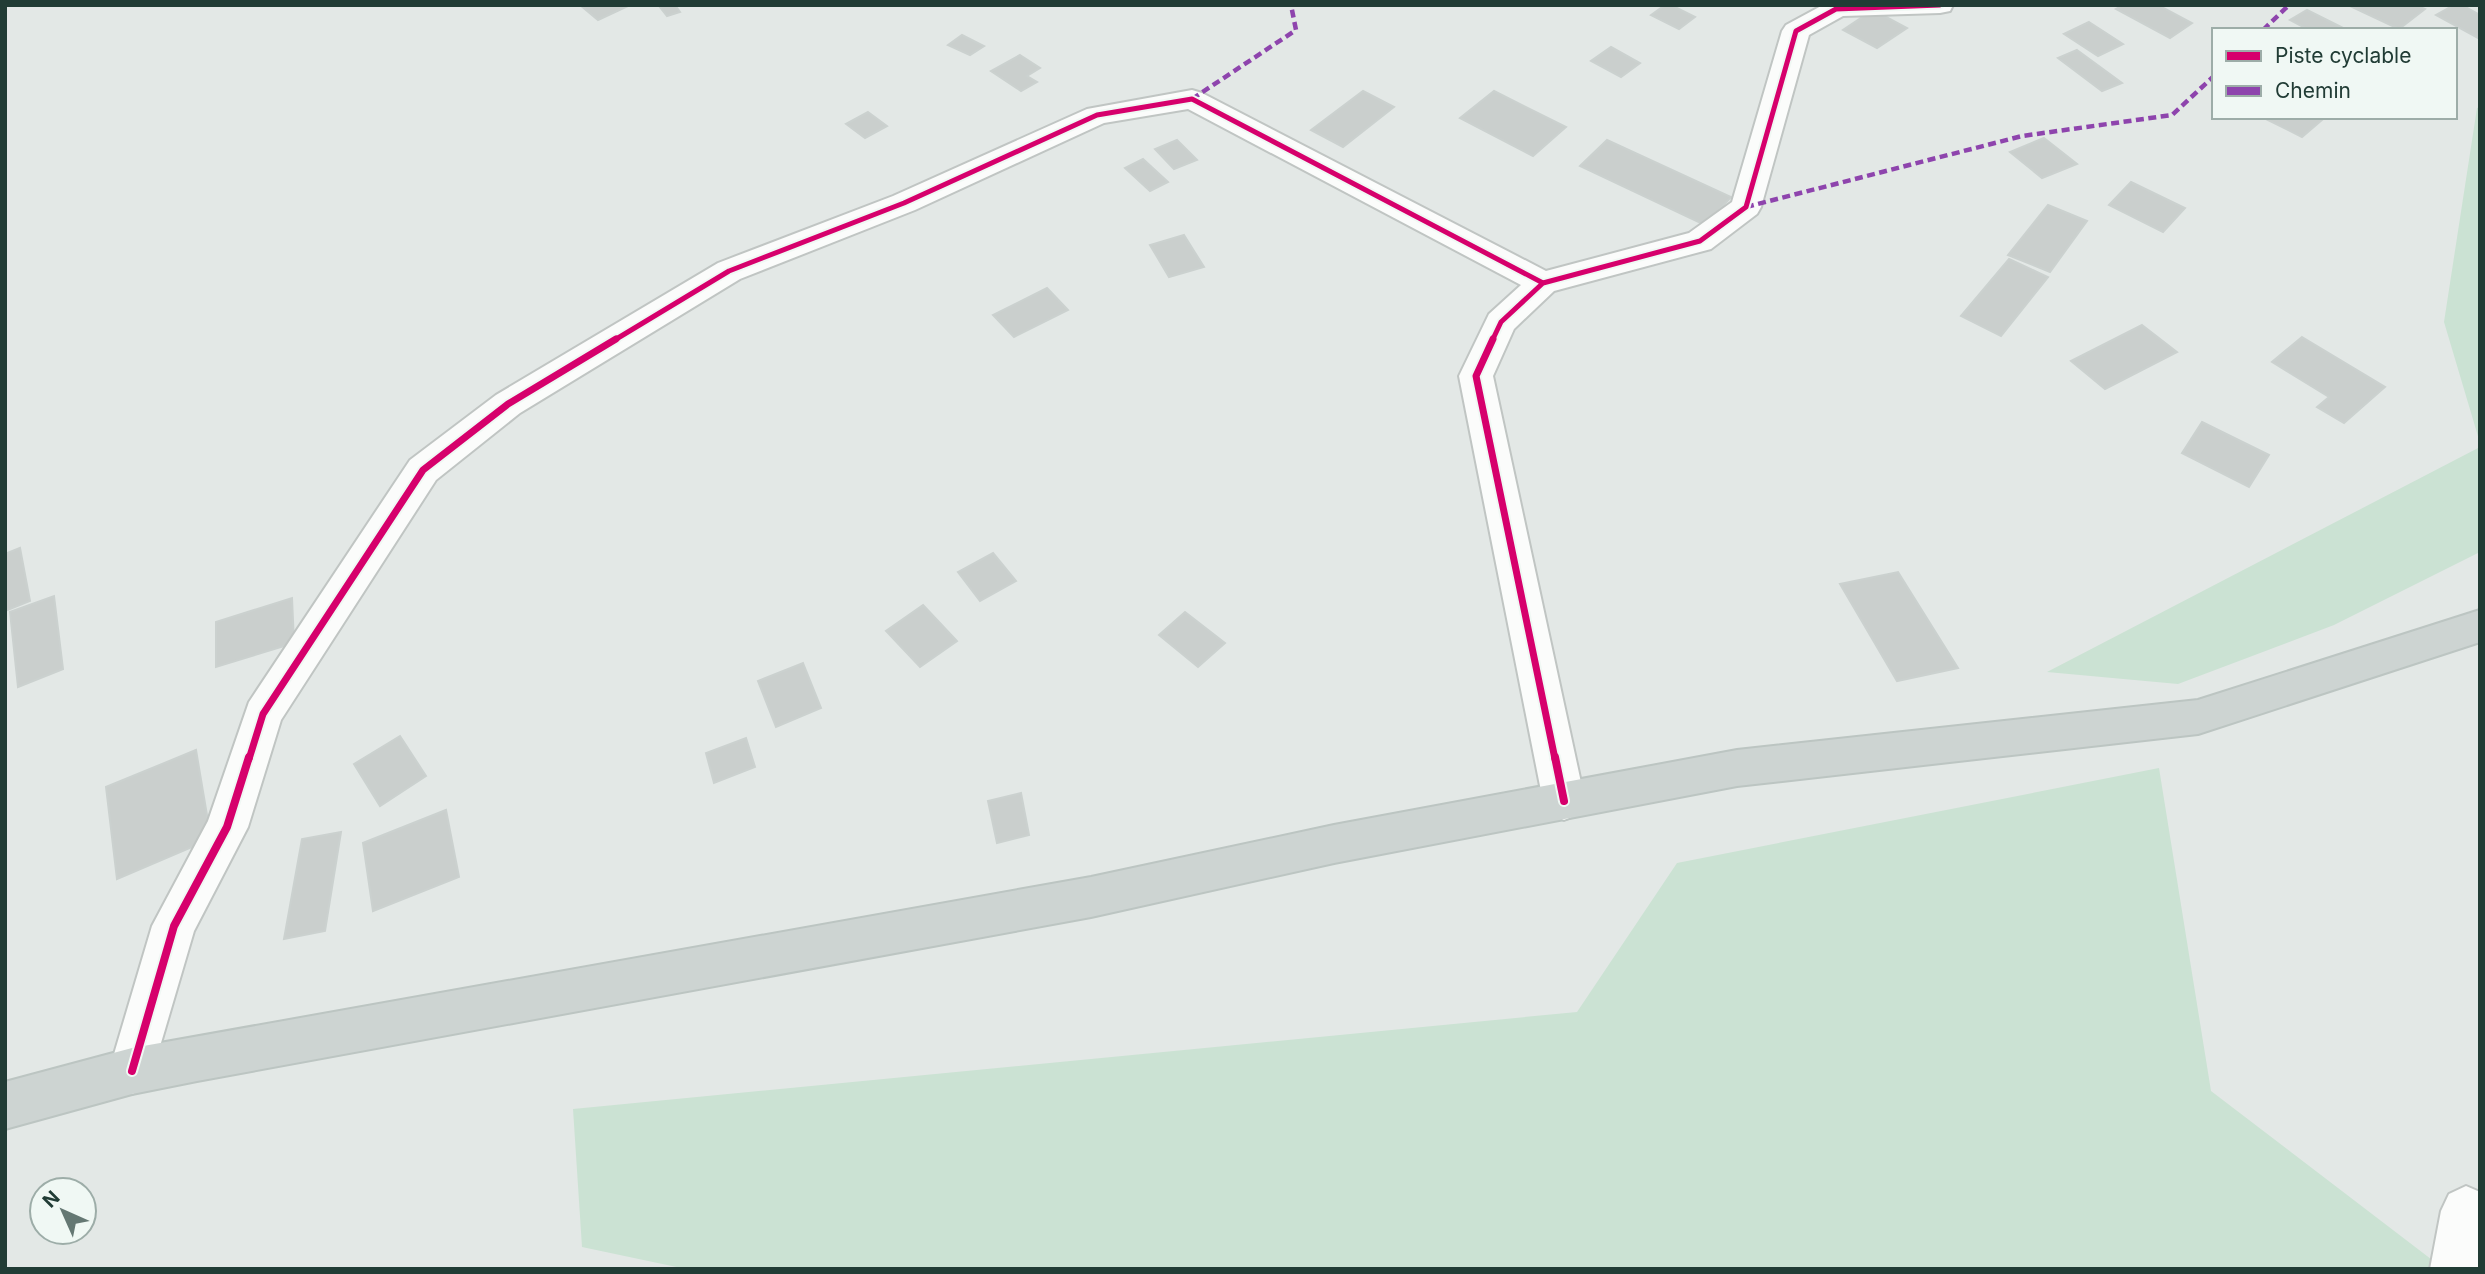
<svg xmlns="http://www.w3.org/2000/svg" width="2485" height="1274" viewBox="0 0 2485 1274" font-family="Inter,sans-serif">
	<rect width="100%" height="100%" fill="#e3e8e6"/>
	<!-- green -->
	<path fill="#cbe2d3" d="M 2480,107 L 2480,443 L 2444,322 L 2477,108 Z
		M 2480,447 L 2480,552 L 2334,625 L 2178,684 L 2047,672 Z
		M 2159,768 L 2211,1091 L 2444,1269 L 686,1269 L 582,1247 L 573,1109 L 1577,1012 L 1677,863 Z"/>
	<!-- building -->
	<path fill="#cacfcd" stroke="#cbd1cf" stroke-width="2" d="M 580,5 L 630,5 L 598,20 Z
		M 675,5 L 680,12 L 667,16 L 659,6 Z
		M 1665,5 L 1671,5 L 1695,17 L 1679,29 L 1651,15 Z
		M 2123,5 L 2158,5 L 2192,23 L 2170,38 L 2116,9 Z
		M 2348,5 L 2416,5 L 2425,9 L 2399,29 Z
		M 2454,5 L 2462,5 L 2480,15 L 2480,39 L 2436,15 Z
		M 1873,10 L 1907,28 L 1877,48 L 1843,30 Z
		M 2307,10 L 2347,30 L 2309,30 L 2290,20 Z
		M 2089,22 L 2123,44 L 2098,56 L 2064,34 Z
		M 962,35 L 984,46 L 970,55 L 948,45 Z
		M 1611,47 L 1640,63 L 1621,77 L 1591,61 Z
		M 2077,50 L 2122,83 L 2102,91 L 2058,58 Z
		M 1020,55 L 1040,68 L 1027,76 L 1037,82 L 1021,91 L 991,71 Z
		M 1363,91 L 1394,107 L 1343,147 L 1311,130 Z
		M 1494,91 L 1566,127 L 1533,156 L 1460,118 Z
		M 868,112 L 887,126 L 865,138 L 846,124 Z
		M 2262,117 L 2318,117 L 2323,119 L 2302,137 Z
		M 2044,138 L 2077,164 L 2042,178 L 2010,152 Z
		M 1177,140 L 1197,160 L 1174,169 L 1155,149 Z
		M 1607,140 L 1731,197 L 1705,225 L 1580,166 Z
		M 1143,159 L 1168,182 L 1150,191 L 1125,168 Z
		M 2131,182 L 2185,208 L 2163,232 L 2109,205 Z
		M 2048,205 L 2087,221 L 2050,272 L 2008,255 Z
		M 1184,235 L 1204,267 L 1169,277 L 1150,245 Z
		M 2009,259 L 2048,277 L 2001,336 L 1961,316 Z
		M 1047,288 L 1068,310 L 1014,337 L 993,315 Z
		M 2142,325 L 2177,352 L 2105,389 L 2071,361 Z
		M 2302,337 L 2385,387 L 2344,423 L 2317,407 L 2329,397 L 2272,362 Z
		M 2202,422 L 2269,455 L 2249,487 L 2182,453 Z
		M 20,548 L 30,601 L 5,611 L 5,554 Z
		M 993,553 L 1016,581 L 980,601 L 958,572 Z
		M 1898,572 L 1958,668 L 1897,681 L 1840,584 Z
		M 54,596 L 63,669 L 18,687 L 10,612 Z
		M 292,598 L 294,643 L 216,667 L 216,622 Z
		M 923,605 L 957,641 L 920,667 L 886,631 Z
		M 1185,612 L 1225,643 L 1198,667 L 1159,635 Z
		M 803,663 L 821,708 L 776,727 L 758,681 Z
		M 400,736 L 426,776 L 380,806 L 354,764 Z
		M 746,738 L 755,767 L 714,783 L 706,753 Z
		M 196,750 L 211,839 L 117,879 L 106,787 Z
		M 1021,793 L 1029,835 L 997,843 L 988,801 Z
		M 446,810 L 459,877 L 373,911 L 363,843 Z
		M 341,832 L 325,931 L 284,939 L 302,839 Z"/>
	<g fill="none" stroke-linecap="round" stroke-linejoin="round">
		<!-- minor casing -->
		<g stroke="#c0c5c3" stroke-width="4">
			<path id="minor" d="M 1823,5 L 1953,5 L 1950,11 L 1940,13 L 1843,16 L 1809,35 L 1761,207 L 1757,214 L 1711,249 L 1554,291 L 1514,329 L 1493,376 L 1585,801 L 1579,814 L 1564,820 L 1549,814 L 1543,801 L 1459,376 L 1489,314 L 1521,285 L 1188,109 L 1104,123 L 915,210 L 740,279 L 520,413 L 436,480 L 281,720 L 248,827 L 194,931 L 148,1087 L 132,1094 L 116,1087 L 109,1071 L 152,926 L 208,821 L 249,702 L 410,460 L 496,395 L 718,263 L 893,196 L 1087,109 L 1192,90 L 1202,93 L 1546,271 L 1689,233 L 1732,202 L 1782,31 L 1786,25 Z
				M 2466,1186 L 2480,1192 L 2480,1269 L 2430,1269 L 2441,1211 L 2449,1194 Z"/>
		</g>
		<!-- major casing -->
		<g stroke="#bcc5c2" stroke-width="4">
			<path id="major" d="M 2480,610 L 2480,642 L 2198,734 L 1737,786 L 1334,863 L 1091,917 L 197,1081 L 132,1094 L 5,1129 L 5,1082 L 132,1048 L 1091,877 L 1334,825 L 1737,750 L 2198,700 Z"/>
		</g>
		<!-- minor -->
		<use href="#minor" fill="#fbfcfb" fill-rule="evenodd"/>
		<!-- major -->
		<use href="#major" fill="#cdd4d2" fill-rule="evenodd"/>
		<!-- quiet -->
		<path stroke="#8e44ad" stroke-width="4.5" stroke-dasharray="8 4.5" stroke-linecap="butt" d="M 2263,30 L 2289,5
			M 1192,99 L 1296,30 L 1291,5
			M 1746,207 L 2022,136 L 2172,115 L 2214,76"/>
		<!-- cycleway-far2 casing -->
		<g stroke="#f0f8f4" stroke-width="9">
			<path id="cycleway-far2" d="M 613,341 L 729,271 L 904,203 L 1097,115 L 1192,99 L 1543,283
				M 1492,341 L 1501,322 L 1543,283 L 1700,241 L 1746,207 L 1796,31 L 1836,9 L 1940,5"/>
		</g>
		<!-- cycleway-far1 casing -->
		<g stroke="#f0f8f4" stroke-width="11">
			<path id="cycleway-far1" d="M 1493,339 L 1476,376 L 1555,759
				M 249,759 L 263,714 L 423,470 L 508,404 L 616,339"/>
		</g>
		<!-- cycleway casing -->
		<g stroke="#f0f8f4" stroke-width="12">
			<path id="cycleway" d="M 1555,757 L 1564,801
				M 132,1071 L 174,926 L 227,827 L 249,757"/>
		</g>
		<!-- cycleway-far2 -->
		<use href="#cycleway-far2" stroke="#d6006c" stroke-width="5"/>
		<!-- cycleway-far1 -->
		<use href="#cycleway-far1" stroke="#d6006c" stroke-width="7"/>
		<!-- cycleway -->
		<use href="#cycleway" stroke="#d6006c" stroke-width="8"/>
	</g>
	<!-- border -->
	<rect width="2485" height="1274" fill="none" stroke="#213c35" stroke-width="14"/>
	<!-- legend -->
	<rect x="2212" y="28" width="245" height="91" fill="#f0f8f4" stroke="#9dada8" stroke-width="2"/>
	<rect x="2226" y="51" width="35" height="10" fill="#d6006c" stroke="#9dada8" stroke-width="2"/>
	<text x="2275" y="63" font-size="21" fill="#213c35">Piste cyclable</text>
	<rect x="2226" y="86" width="35" height="10" fill="#8e44ad" stroke="#9dada8" stroke-width="2"/>
	<text x="2275" y="98" font-size="21" fill="#213c35">Chemin</text>
	<!-- north arrow -->
	<g transform="translate(63 1211) rotate(315)"><circle r="33" fill="#f0f8f4" stroke="#9dada8" stroke-width="2"/>
	<path d="M0-5L12 26L0 18L-12 26Z" fill="#657873"/>
	<text y="-10" font-size="19" font-weight="bold" text-anchor="middle" fill="#213c35">N</text>
	</g>
</svg>
